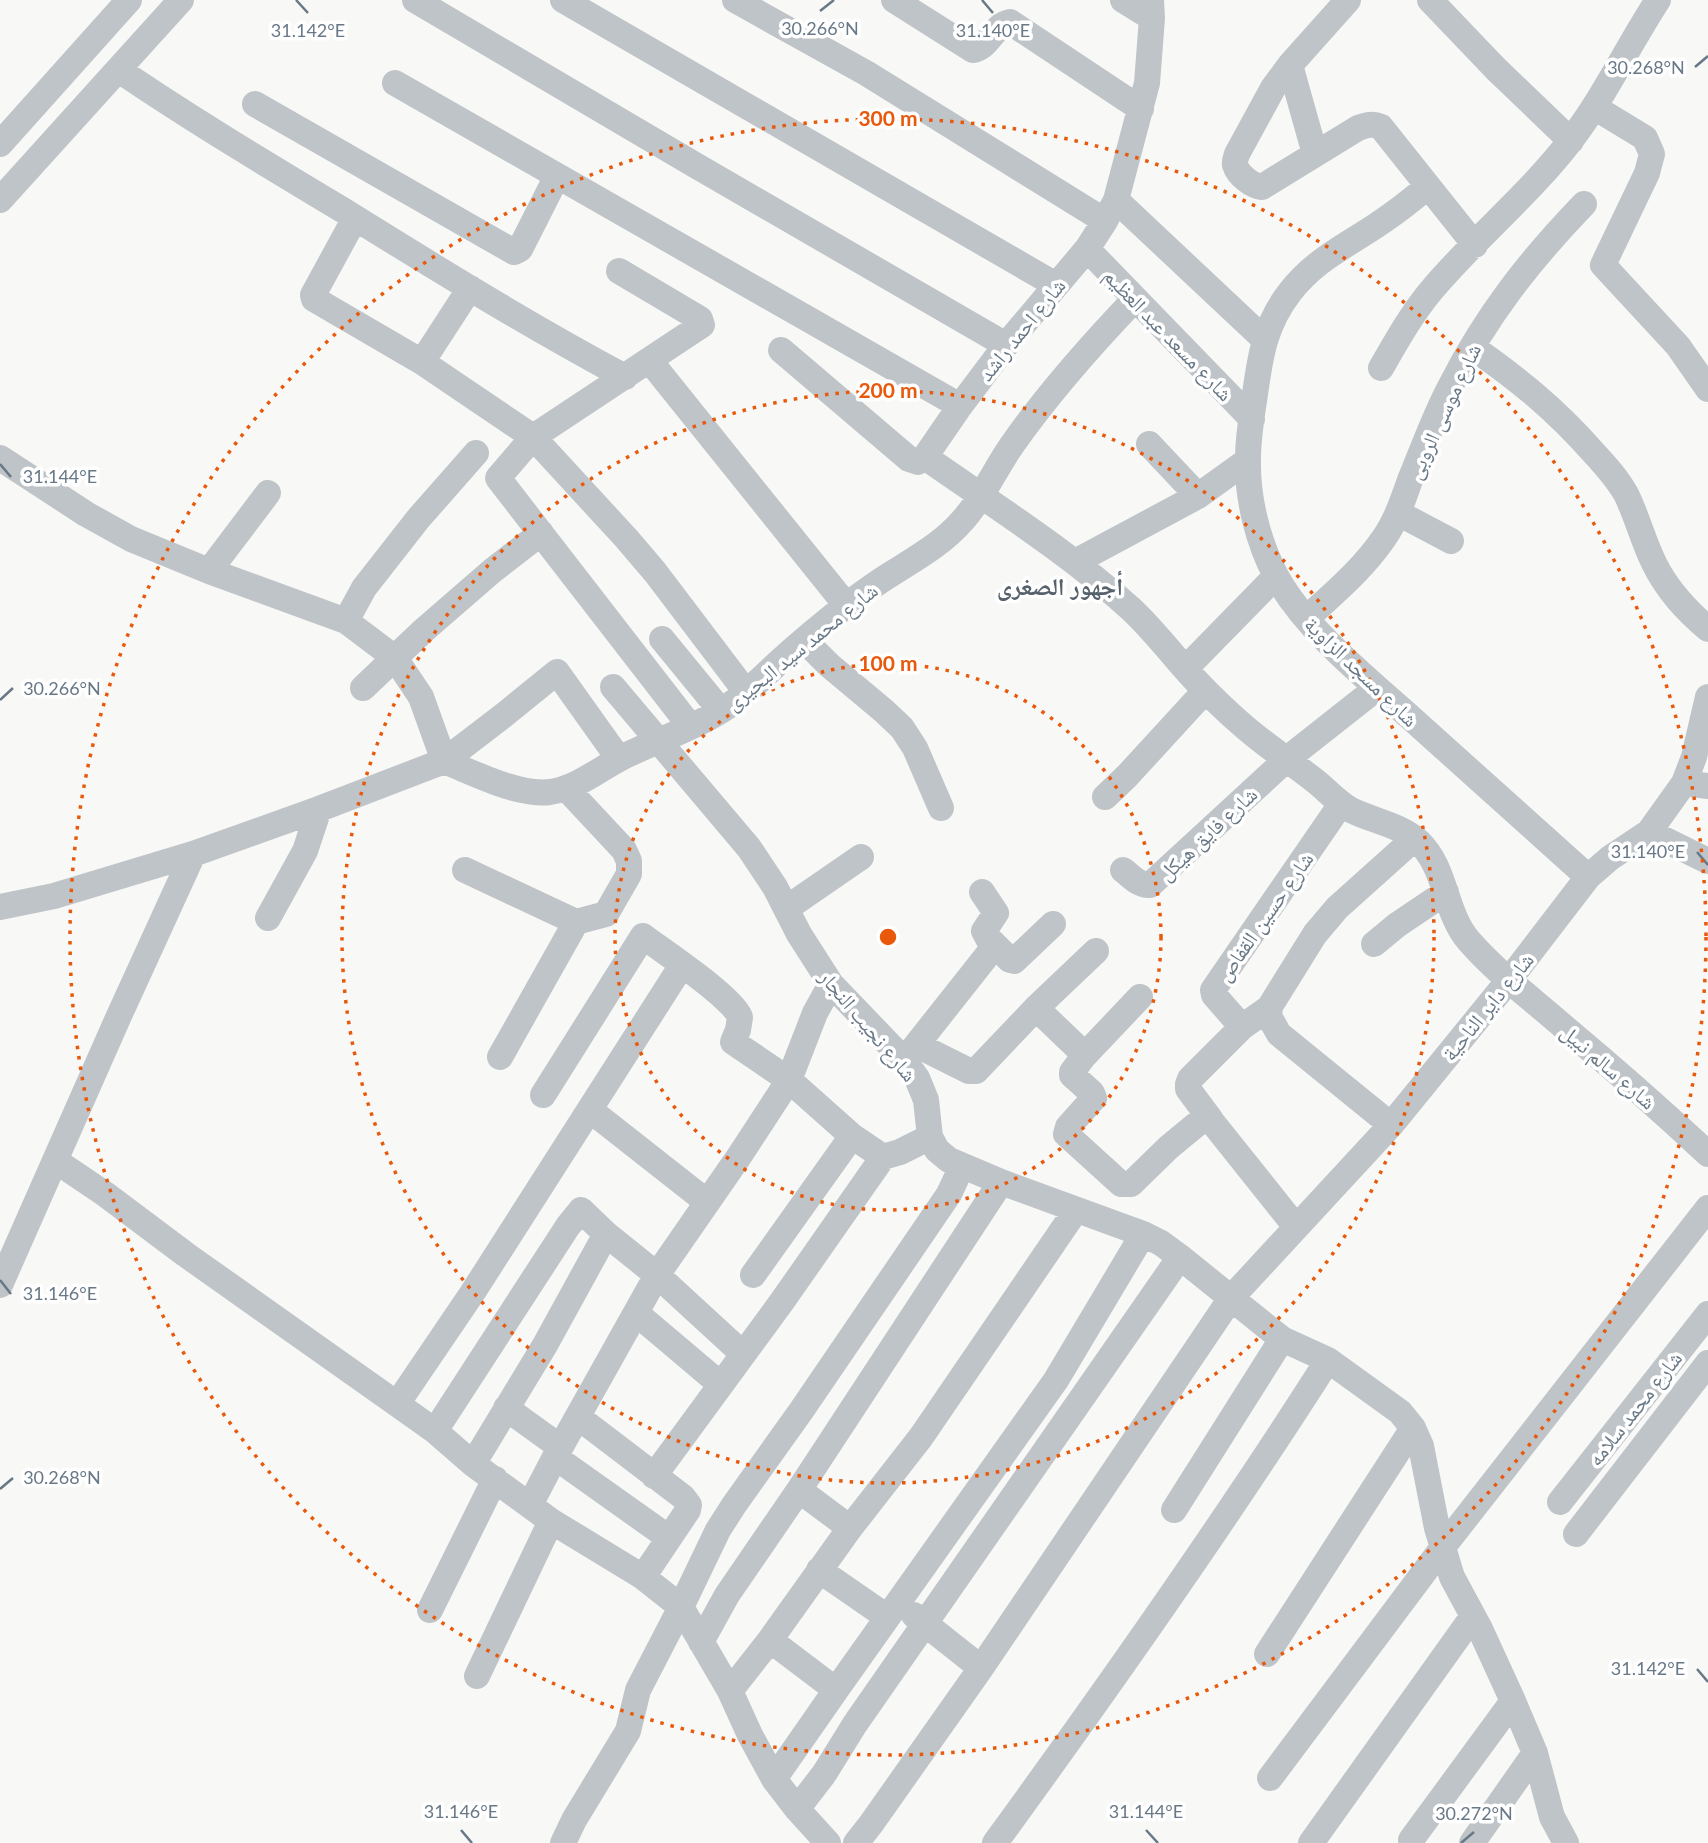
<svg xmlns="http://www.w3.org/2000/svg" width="1708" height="1843" viewBox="0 0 1708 1843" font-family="Lato,'Noto Naskh Arabic',sans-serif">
	<rect width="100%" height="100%" fill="#f8f8f6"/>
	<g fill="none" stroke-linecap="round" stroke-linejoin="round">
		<!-- minor -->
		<path stroke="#bfc4c8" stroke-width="26" d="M 415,0 L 695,165 L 1006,345
			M 563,0 L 1056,285
			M 735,0 L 866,73 L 1105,221
			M 894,0 L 973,50 C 989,48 993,25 1010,22 L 1141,109
			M 1123,0 L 1152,18
			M 1348,0 L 1290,65 L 1273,88 L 1237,154 C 1236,158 1234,161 1235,165 C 1238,175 1252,186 1262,187 L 1358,128 C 1367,125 1372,123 1381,127 L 1475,245
			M 1430,0 L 1496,69 L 1571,141
			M 1290,65 L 1315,154
			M 119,70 C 191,119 266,164 341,209 C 434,267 528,325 625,377
			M 395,83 L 960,406
			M 255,104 L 514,252 L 520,249 L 557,176
			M 1594,107 L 1645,138 L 1652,154 L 1647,173 L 1603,265 L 1678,346 L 1708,389
			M 0,144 L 129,0
			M 1428,186 C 1412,200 1395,213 1377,225 C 1344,247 1315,260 1290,292 C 1263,327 1260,359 1254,401 C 1251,420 1248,440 1248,459 C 1247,498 1258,542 1276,576 C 1306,630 1365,677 1411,718 C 1470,771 1529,824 1588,877
			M 0,200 L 181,0
			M 1116,200 L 1264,339
			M 355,218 L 313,295 L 314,299 L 422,362 L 533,437 L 626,538 L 655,572 L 746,692
			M 1087,249 L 1252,419
			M 619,271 L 700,319 L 702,325 L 533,437 L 498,478 L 690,726
			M 1472,347 C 1518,379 1555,409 1593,452 C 1605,465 1617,478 1626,494 C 1637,516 1643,541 1654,563 C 1667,590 1686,610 1708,629
			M 781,350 L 909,459 L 918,462 L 925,457 L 960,406 L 1006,345 L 1087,249 L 1105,221 L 1116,200 L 1147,83 L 1152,18 L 1151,0
			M 650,361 L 846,605
			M 422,362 L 470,288
			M 1381,368 C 1396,342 1411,315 1430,292 C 1474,239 1529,195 1571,140 C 1604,97 1628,46 1658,0
			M 1149,444 L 1198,496
			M 925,457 C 995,506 1068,552 1131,609 C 1159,635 1180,666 1207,692 C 1223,708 1240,724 1258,738 C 1277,753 1296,766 1314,780 C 1327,790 1337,802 1351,810 C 1373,821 1401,825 1419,842 C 1447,869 1444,912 1469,941 C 1497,973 1532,999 1564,1027 C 1613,1068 1661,1110 1708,1154
			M 0,458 L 86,514 L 131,539 L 209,571 L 346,621 L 395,658 L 421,697 L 444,761
			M 1398,513 L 1451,541
			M 1075,562 L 1198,496 L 1248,460
			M 209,571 L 268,493
			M 1307,618 C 1334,593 1363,569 1384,538 C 1396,521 1403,500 1410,480 C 1423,449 1434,417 1450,387 C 1486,316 1529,261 1584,204
			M 346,621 L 364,588 L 418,519 L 476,453
			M 662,639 L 721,711
			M 804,640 L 829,665 L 884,711 L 902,728 L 915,748 L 941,808
			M 1186,668 L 1276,576
			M 613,687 L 749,848 L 775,887 L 799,934 L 831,984 L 904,1060 L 917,1078 L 926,1100 L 930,1137 L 937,1150 L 949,1160 L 1001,1182 L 1143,1234 L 1161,1243 L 1180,1257 L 1282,1339 L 1328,1360 C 1223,1525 1110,1685 995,1843
			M 363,688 L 424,630 L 492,571 L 541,533
			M 444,761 C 474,773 518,796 550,792 C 577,788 598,770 621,758 C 654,741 691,730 722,710 C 743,697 761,679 779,662 C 801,642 824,623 848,604 C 863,593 879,581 896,571 C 920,556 944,542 963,520 C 983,498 995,469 1012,445 C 1049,392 1091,345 1135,299
			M 1684,783 L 1708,786
			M 1105,797 L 1127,776 L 1205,691
			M 1649,832 L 1708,861
			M 465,870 L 576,922 L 606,914 L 629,874 L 629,861 L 624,850 L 567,789
			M 1123,870 C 1131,876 1139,886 1150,885 L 1287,759 L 1377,688
			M 0,907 L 54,896 L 193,854 L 319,809 L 444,761 L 504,715 L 557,672 L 619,759
			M 787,908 L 861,857
			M 268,918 L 305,851 L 319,809
			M 992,942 L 1010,960 L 1014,961 L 1053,924
			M 1374,944 L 1397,925 L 1446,892
			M 682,965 L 473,1292 L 397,1404 L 435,1431 L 473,1464 L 551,1521 L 643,1577 L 681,1607 L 730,1691 L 750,1735 L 774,1779 L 797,1809 L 828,1843
			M 1036,1008 L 1084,1054 L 1084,1056 L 1072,1072 L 1072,1075 L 1092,1093 L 1094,1098 L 1068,1127 L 1066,1134 L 1121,1184 L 1131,1184 L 1169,1147 L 1203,1119 L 1209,1118 L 1296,1227
			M 1269,1008 L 1270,1018 L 1279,1034 L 1391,1125
			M 1242,1027 L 1214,995 L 1213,990 L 1341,804
			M 917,1045 L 969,1071 L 976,1071 L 1036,1008 L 1096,951
			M 1084,1056 L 1140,997
			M 500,1057 L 576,922
			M 906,1058 L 993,948 L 984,931 L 996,913 L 982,892
			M 543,1095 L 643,936 C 664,952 731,996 740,1017 L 738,1030 L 733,1042 L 789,1080 L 852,1136 L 883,1157
			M 590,1110 L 707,1202
			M 1211,1120 L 1188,1089 L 1188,1084 L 1190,1079 L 1242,1027 L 1269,1008 L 1315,934 L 1337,908 L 1415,838
			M 56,1161 L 105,1194 L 185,1254 L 397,1404
			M 753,1275 L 852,1136
			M 0,1285 L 118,1018 L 193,854
			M 636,1313 L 720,1384
			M 1328,1360 L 1400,1412 L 1413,1428 L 1421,1446 L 1437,1528 L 1452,1577 L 1480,1629 L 1513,1701 L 1535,1753 L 1552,1817 L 1566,1843
			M 506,1408 L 560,1447
			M 578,1417 L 683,1497 L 689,1505 L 688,1510 L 643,1577
			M 435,1431 L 568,1226 L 581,1210 L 606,1234 L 657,1275 L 743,1354
			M 555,1457 L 669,1538
			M 473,1464 L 545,1345 L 606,1234
			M 654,1476 L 783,1300 L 883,1157 L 900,1152 L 930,1137
			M 799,1490 L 850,1528
			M 1560,1502 L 1708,1314
			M 530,1505 L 555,1457 L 657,1275 L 738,1158 L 789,1080 L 815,1013 L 831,984
			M 1174,1510 L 1282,1339
			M 1576,1534 L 1708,1363
			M 819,1570 L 887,1617
			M 430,1610 L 495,1479
			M 914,1615 L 981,1668
			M 770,1640 L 836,1690 L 774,1779
			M 701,1642 L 727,1595 L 799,1490 L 1001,1182
			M 1267,1654 L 1413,1428
			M 477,1676 L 551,1521
			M 836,1690 L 1056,1380 L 1143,1234
			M 730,1691 L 770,1640 L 850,1528 L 921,1437 L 1076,1210
			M 1270,1778 L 1443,1547 L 1708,1208
			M 797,1809 L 824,1774 L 855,1724 L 1180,1257
			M 1411,1840 L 1513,1701
			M 563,1843 L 574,1820 L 628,1731 L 638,1690 L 681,1607 L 718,1530 L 734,1505 L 801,1411 L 949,1194 L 962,1166
			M 856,1843 L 871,1824 L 981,1668 L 1231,1298 L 1391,1125 L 1509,980 L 1588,877 L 1610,858 L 1649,832 L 1684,783 L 1694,757 L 1708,697
			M 1311,1843 L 1473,1616
			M 1472,1843 L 1535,1753"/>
	</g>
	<!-- ticks -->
	<path fill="none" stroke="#687886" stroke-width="2.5" d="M 296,0 L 308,13M 982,0 L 993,13M 820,11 L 834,0M 1695,67 L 1708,56M 0,464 L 11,477M 0,700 L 13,688M 1697,852 L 1708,865M 0,1280 L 11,1294M 0,1489 L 13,1478M 1697,1669 L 1708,1682M 461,1830 L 472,1843M 1146,1830 L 1158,1843M 1461,1843 L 1474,1832"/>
	<!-- distance rings -->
	<g fill="none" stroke="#e8590c" stroke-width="3.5" stroke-dasharray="3.5 7">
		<circle cx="888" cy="937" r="273"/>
		<circle cx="888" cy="937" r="546"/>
		<circle cx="888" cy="937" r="818"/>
	</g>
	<g text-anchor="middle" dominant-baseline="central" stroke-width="7" stroke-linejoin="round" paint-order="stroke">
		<!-- street labels -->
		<g font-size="21" fill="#687886" stroke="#fff">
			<text transform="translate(1021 329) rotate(-51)">شارع احمد راشد</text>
			<text transform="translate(1169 334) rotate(46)">شارع مسعد عبد العظيم</text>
			<text transform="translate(1443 411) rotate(-65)">شارع موسى الروبى</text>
			<text transform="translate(801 646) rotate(-39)">شارع محمد سيد البحيرى</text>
			<text transform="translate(1362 671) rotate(44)">شارع مسجد الزاوية</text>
			<text transform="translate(1207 833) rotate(-43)">شارع فايق هيكل</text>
			<text transform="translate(1264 916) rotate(-55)">شارع حسين القفاص</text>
			<text transform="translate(1487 1006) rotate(-51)">شارع داير الناحية</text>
			<text transform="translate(869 1025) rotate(50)">شارع نجيب النجار</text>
			<text transform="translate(1609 1066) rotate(41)">شارع سالم نبيل</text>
			<text transform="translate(1634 1408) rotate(-52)">شارع محمد سلامه</text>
		</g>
		<!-- quarter labels -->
		<g font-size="24" font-weight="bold" fill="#56616b" stroke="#fff">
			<text x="1060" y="585">أجهور الصغرى</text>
		</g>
	</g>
	<g font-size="18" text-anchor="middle" fill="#687886" stroke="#fff" stroke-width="7" stroke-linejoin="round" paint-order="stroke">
		<text x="820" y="35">30.266°N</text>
		<text x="993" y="37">31.140°E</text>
		<text x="308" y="37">31.142°E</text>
		<text x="1646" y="74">30.268°N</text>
		<text x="60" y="483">31.144°E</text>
		<text x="62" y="695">30.266°N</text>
		<text x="1648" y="858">31.140°E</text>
		<text x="60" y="1300">31.146°E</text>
		<text x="62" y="1484">30.268°N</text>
		<text x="1648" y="1675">31.142°E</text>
		<text x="461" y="1818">31.146°E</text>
		<text x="1146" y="1818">31.144°E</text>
		<text x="1474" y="1820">30.272°N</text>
	</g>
	<circle cx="888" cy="937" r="10" fill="#e8590c" stroke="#fff" stroke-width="3.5"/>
	<g font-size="21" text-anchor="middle" font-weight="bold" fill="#e8590c" stroke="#fff" stroke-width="7" stroke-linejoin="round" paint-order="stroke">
		<text x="888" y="126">300 m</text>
		<text x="888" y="398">200 m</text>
		<text x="888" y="671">100 m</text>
	</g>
</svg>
